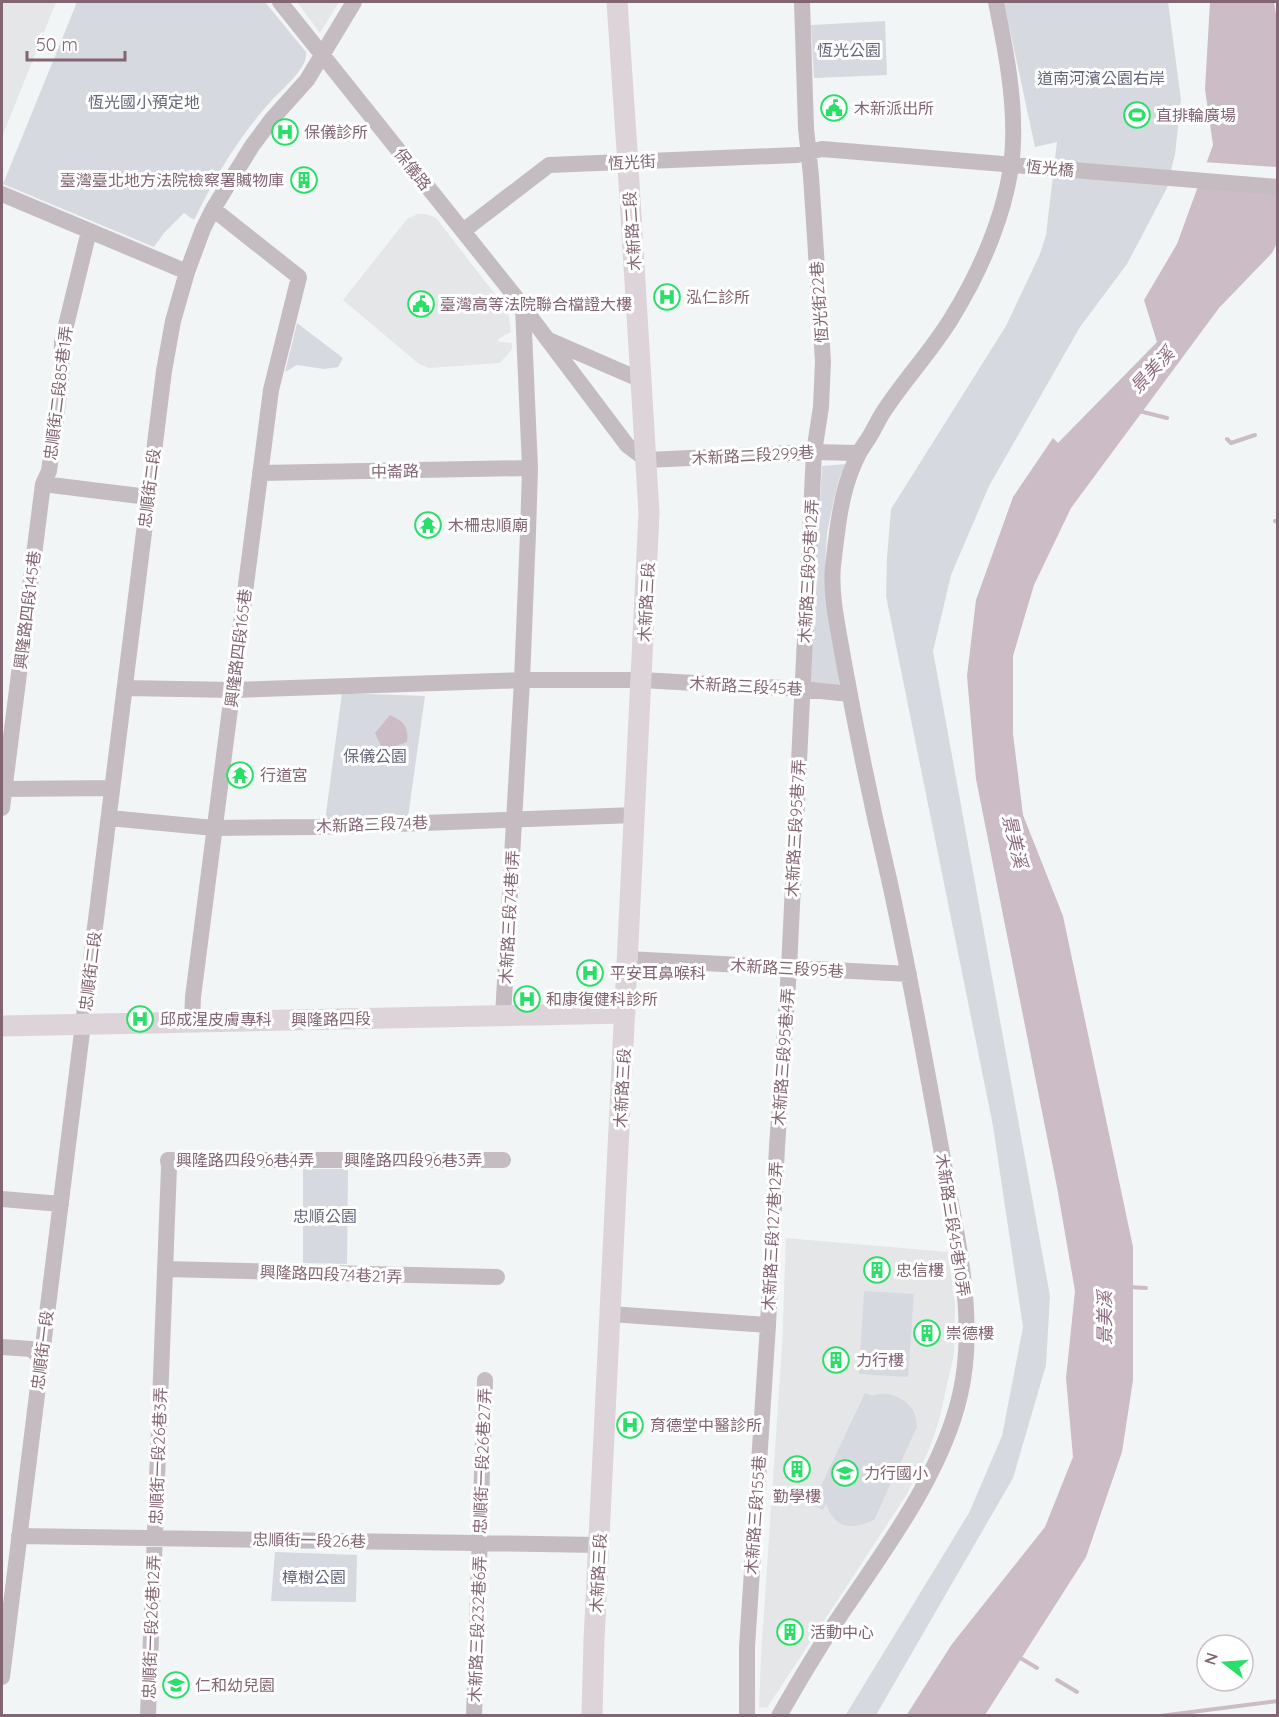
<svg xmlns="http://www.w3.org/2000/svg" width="1279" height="1717" viewBox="0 0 1279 1717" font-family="Quicksand,'Noto Sans TC',sans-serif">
	<rect width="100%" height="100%" fill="#f2f5f5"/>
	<!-- built -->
	<path fill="#e5e6e7" d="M 2,2 L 56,2 L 2,137 Z
		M 297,2 L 339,2 L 320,33 Z
		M 418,214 L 426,214 L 436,218 L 508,311 L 511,332 L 498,339 L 499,342 L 512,343 L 512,349 L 500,363 L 429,368 L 419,364 L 343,300 L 407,219 Z
		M 786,1238 L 948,1252 L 955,1304 L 954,1354 L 938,1424 L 928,1452 L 907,1494 L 767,1708 L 759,1707 L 761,1655 L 782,1346 Z"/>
	<!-- green -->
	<path fill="#d6d9df" d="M 77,2 L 265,2 L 306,52 C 309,67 282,89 272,100 C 239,136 215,177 194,220 L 184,213 L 164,233 L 154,247 L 3,184 Z
		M 1004,2 L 1168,2 L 1181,100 L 1175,154 L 1167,188 L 1127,264 L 1080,327 L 989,486 L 951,575 L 933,651 L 1050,1296 L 1046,1365 L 1013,1478 L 876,1715 L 845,1716 L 969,1513 L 1002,1436 L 1023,1327 L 993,1126 L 886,596 L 887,558 L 891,509 L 1006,326 L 1040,254 L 1046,235 L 1057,142 L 1035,147 Z
		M 885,21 L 887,75 L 814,78 L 811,25 Z
		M 297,323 L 343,358 L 338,367 L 324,369 L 297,365 L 285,372 Z
		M 847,464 L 840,477 L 834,499 L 827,533 L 825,566 L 840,687 L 809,684 L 822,466 Z
		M 342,693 L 425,696 L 408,817 L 325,821 Z
		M 303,1169 L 348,1169 L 347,1264 L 303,1263 Z
		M 864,1291 L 914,1294 L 908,1377 L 859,1374 Z
		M 865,1393 L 873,1396 C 886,1389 908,1399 914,1412 C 916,1416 916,1423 917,1427 L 874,1520 C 860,1526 844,1531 833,1517 C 830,1514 828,1508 826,1504 L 823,1510 L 812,1505 Z
		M 275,1552 L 357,1555 L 356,1602 L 271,1601 Z"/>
	<!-- water -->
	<path fill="#cbbcc6" d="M 1210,2 L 1274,2 L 1278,26 L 1277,243 L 1272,253 L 1219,308 L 1071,508 L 1034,585 L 1013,656 L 1013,734 L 1023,815 L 1063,916 L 1133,1247 L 1133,1380 L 1122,1452 L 1086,1557 L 985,1715 L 906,1716 L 952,1644 L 1045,1527 L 1073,1457 L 1066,1378 L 1075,1291 L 1057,1187 L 976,779 L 967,676 L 976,600 L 1013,497 L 1053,438 L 1058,443 L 1157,342 L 1144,300 L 1177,244 L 1213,145 L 1205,89 Z
		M 390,715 C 403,721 409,726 407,742 L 396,746 L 389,754 L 381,746 L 375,733 Z"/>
	<!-- pier -->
	<path fill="#f2f5f5" d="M 1203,162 L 1277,167 L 1277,191 L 1195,186 Z"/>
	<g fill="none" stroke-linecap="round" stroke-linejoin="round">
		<!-- stream -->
		<path stroke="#cbbcc6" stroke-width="4" d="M 1139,411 L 1167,418
			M 1227,439 L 1231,443 L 1255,435
			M 1275,521 L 1278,522
			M 1129,1287 L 1146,1288
			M 1017,1656 L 1037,1668
			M 1057,1680 L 1077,1692
			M 1160,1716 L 1278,1701"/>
		<!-- minor -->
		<path stroke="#c4bcc0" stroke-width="16" d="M 280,2 L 514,295 L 627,445 L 647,460 L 814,452 L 859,453
			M 2,194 L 187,272
			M 463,231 L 549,165 L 797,155 L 822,149 L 1278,187
			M 549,340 L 641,380
			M 260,473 L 530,468
			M 43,484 L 148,497
			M 125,688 L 233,690 L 522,680 L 642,680 L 801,689 L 850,694
			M 2,789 L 112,788
			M 2,808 L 43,484 L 49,471 L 61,379 L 62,342 L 89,231
			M 109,818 L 214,828 L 316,827 L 635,815
			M 628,959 L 909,974
			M 503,1016 L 522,680 L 528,533 L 530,468 L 523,308
			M 192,1022 L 193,997 L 271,390 L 299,277 L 213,209
			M 2,1199 L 61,1204
			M 165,1269 L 497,1277
			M 610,1314 L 768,1325
			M 2,1347 L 31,1349 L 41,1358
			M 19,1536 L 599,1545
			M 2,1677 L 164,371 L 173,321 L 187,272 L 203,229 L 213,209 L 252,146 L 272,119 L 307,80 L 354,2
			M 148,1715 L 169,1167 L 168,1160 L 503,1160
			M 474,1716 L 485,1380
			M 747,1716 L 747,1647 L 768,1325 L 777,1147 L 789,968 L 814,452 L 821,407 L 823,361 L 811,176 L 806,128 L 802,2
			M 779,1716 C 800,1679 822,1642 846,1607 C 889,1544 943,1470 960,1395 C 972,1345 966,1286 957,1236 C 935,1117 915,997 889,879 C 872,807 857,735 844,663 C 839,632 830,596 833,566 C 837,533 840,495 854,464 C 857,456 861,449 866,442 C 874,431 878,419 886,408 C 906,378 932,350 951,319 C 982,269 1011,203 1013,143 C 1015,96 1005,47 996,2"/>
		<!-- major -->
		<path stroke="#dcd4d8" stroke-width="21" d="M 2,1026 L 625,1013
			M 592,1716 L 594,1640 L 649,513 L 627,150 L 617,2"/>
	</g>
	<!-- icons -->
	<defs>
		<g id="civic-ring" transform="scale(1.35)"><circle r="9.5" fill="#fff" stroke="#29df67" stroke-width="1.5"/><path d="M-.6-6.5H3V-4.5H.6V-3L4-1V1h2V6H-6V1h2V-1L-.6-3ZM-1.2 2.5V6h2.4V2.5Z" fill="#29df67"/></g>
		<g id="stadium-ring" transform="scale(1.35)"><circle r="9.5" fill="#fff" stroke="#29df67" stroke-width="1.5"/><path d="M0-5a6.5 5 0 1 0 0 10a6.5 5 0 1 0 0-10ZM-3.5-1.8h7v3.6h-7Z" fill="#29df67"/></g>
		<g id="hospital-ring" transform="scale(1.35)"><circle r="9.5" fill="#fff" stroke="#29df67" stroke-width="1.5"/><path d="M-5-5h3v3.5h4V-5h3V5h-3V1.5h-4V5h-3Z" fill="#29df67"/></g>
		<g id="building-ring" transform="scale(1.35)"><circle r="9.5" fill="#fff" stroke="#29df67" stroke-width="1.5"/><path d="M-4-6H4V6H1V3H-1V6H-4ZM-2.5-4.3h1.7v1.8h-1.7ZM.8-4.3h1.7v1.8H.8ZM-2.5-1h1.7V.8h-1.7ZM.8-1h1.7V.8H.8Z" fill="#29df67"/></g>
		<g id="temple-ring" transform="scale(1.35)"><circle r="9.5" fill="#fff" stroke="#29df67" stroke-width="1.5"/><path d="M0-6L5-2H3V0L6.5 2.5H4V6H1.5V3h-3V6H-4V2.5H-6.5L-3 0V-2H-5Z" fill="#29df67"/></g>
		<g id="school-ring" transform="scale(1.35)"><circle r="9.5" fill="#fff" stroke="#29df67" stroke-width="1.5"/><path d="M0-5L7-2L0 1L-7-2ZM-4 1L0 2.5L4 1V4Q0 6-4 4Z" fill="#29df67"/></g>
	</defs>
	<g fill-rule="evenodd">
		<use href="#civic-ring" x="834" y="108"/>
		<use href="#stadium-ring" x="1137" y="115"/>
		<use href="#hospital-ring" x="285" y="132"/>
		<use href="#building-ring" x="304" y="180"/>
		<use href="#hospital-ring" x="667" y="297"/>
		<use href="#civic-ring" x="421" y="304"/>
		<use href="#temple-ring" x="428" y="525"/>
		<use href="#temple-ring" x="240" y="775"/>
		<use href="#hospital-ring" x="590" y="973"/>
		<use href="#hospital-ring" x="527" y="999"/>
		<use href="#hospital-ring" x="140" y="1019"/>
		<use href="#building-ring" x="877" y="1270"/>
		<use href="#building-ring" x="927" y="1333"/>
		<use href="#building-ring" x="836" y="1360"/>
		<use href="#hospital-ring" x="630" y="1425"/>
		<use href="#building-ring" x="797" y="1469"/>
		<use href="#school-ring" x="845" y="1473"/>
		<use href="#building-ring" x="790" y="1632"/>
		<use href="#school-ring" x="176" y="1685"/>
	</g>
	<g text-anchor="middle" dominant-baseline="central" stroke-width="6" stroke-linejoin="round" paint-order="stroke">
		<!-- park labels -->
		<g font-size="16" fill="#64667a" stroke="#fff">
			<text x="849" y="50">恆光公園</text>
			<text x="1101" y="78">道南河濱公園右岸</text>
			<text x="144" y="102">恆光國小預定地</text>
			<text x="375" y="756">保儀公園</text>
			<text x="325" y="1216">忠順公園</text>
			<text x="314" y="1577">樟樹公園</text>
		</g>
		<!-- poi labels -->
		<g font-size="16" fill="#826572" stroke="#fff" text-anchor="start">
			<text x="854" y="108">木新派出所</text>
			<text x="1156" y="115">直排輪廣場</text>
			<text x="304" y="132">保儀診所</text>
			<text x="284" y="180" text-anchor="end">臺灣臺北地方法院檢察署贓物庫</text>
			<text x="686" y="297">泓仁診所</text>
			<text x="440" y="304">臺灣高等法院聯合檔證大樓</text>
			<text x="448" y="525">木柵忠順廟</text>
			<text x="260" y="775">行道宮</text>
			<text x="610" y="973">平安耳鼻喉科</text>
			<text x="546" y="999">和康復健科診所</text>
			<text x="160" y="1019">邱成湦皮膚專科</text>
			<text x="896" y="1270">忠信樓</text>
			<text x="946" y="1333">崇德樓</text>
			<text x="856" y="1360">力行樓</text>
			<text x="650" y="1425">育德堂中醫診所</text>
			<text x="864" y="1473">力行國小</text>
			<text x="797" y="1496" text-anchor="middle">勤學樓</text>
			<text x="810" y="1632">活動中心</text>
			<text x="195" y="1685">仁和幼兒園</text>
		</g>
		<!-- street labels -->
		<g font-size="16" fill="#826572" stroke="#fff">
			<text transform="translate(632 162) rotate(-3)">恆光街</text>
			<text transform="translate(1050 168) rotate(5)">恆光橋</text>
			<text transform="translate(413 169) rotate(52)">保儀路</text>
			<text transform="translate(632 231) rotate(-94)">木新路二段</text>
			<text transform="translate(819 302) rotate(-94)">恆光街22巷</text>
			<text transform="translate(58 393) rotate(-83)">忠順街二段85巷1弄</text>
			<text transform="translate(753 455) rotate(-3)">木新路二段299巷</text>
			<text transform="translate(395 471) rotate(-1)">中崙路</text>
			<text transform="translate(149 488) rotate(-83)">忠順街二段</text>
			<text transform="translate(808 571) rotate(-87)">木新路三段95巷12弄</text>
			<text transform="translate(646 602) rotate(-87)">木新路三段</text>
			<text transform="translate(27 610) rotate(-83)">興隆路四段145巷</text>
			<text transform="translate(238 648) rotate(-83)">興隆路四段165巷</text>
			<text transform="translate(746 686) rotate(3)">木新路三段45巷</text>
			<text transform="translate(372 824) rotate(-2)">木新路三段74巷</text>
			<text transform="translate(795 828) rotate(-87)">木新路三段95巷7弄</text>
			<text transform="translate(509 917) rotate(-87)">木新路三段74巷1弄</text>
			<text transform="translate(787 968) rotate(3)">木新路三段95巷</text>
			<text transform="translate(90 971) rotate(-83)">忠順街二段</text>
			<text transform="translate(331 1019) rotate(-1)">興隆路四段</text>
			<text transform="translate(783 1057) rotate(-86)">木新路三段95巷4弄</text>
			<text transform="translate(622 1088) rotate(-87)">木新路三段</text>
			<text x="245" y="1160">興隆路四段96巷4弄</text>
			<text x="413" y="1160">興隆路四段96巷3弄</text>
			<text transform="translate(953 1225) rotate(81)">木新路三段45巷10弄</text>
			<text transform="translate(772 1236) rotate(-87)">木新路三段127巷12弄</text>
			<text transform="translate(331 1274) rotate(2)">興隆路四段74巷21弄</text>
			<text transform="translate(42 1350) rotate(-83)">忠順街一段</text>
			<text transform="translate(158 1456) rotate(-88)">忠順街一段26巷3弄</text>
			<text transform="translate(482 1461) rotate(-88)">忠順街一段26巷27弄</text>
			<text transform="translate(755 1515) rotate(-86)">木新路三段155巷</text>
			<text transform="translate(309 1540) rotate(1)">忠順街一段26巷</text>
			<text transform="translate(598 1573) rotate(-87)">木新路三段</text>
			<text transform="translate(151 1627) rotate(-88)">忠順街一段26巷12弄</text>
			<text transform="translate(477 1629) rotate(-88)">木新路三段232巷6弄</text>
		</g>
		<!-- water labels -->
		<g font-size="18" font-style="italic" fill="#8d6b80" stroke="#fff">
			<text transform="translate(1152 370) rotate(-47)">景美溪</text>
			<text transform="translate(1015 841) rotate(77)">景美溪</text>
			<text transform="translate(1104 1318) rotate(-90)">景美溪</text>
		</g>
	</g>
	<!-- border -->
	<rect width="1279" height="1717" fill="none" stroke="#826572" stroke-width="6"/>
	<!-- north arrow -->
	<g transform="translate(1225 1663) rotate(287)"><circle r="28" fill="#ffffff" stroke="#cdc1c7" stroke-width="1.5"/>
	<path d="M0-4.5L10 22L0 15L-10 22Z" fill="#29df67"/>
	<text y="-9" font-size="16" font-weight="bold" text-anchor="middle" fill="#826572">N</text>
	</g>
	<!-- scale -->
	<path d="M27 51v9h98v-9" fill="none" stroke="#826572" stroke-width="3"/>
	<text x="36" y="51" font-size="18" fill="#826572" stroke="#ffffff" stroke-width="4.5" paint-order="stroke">50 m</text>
</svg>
